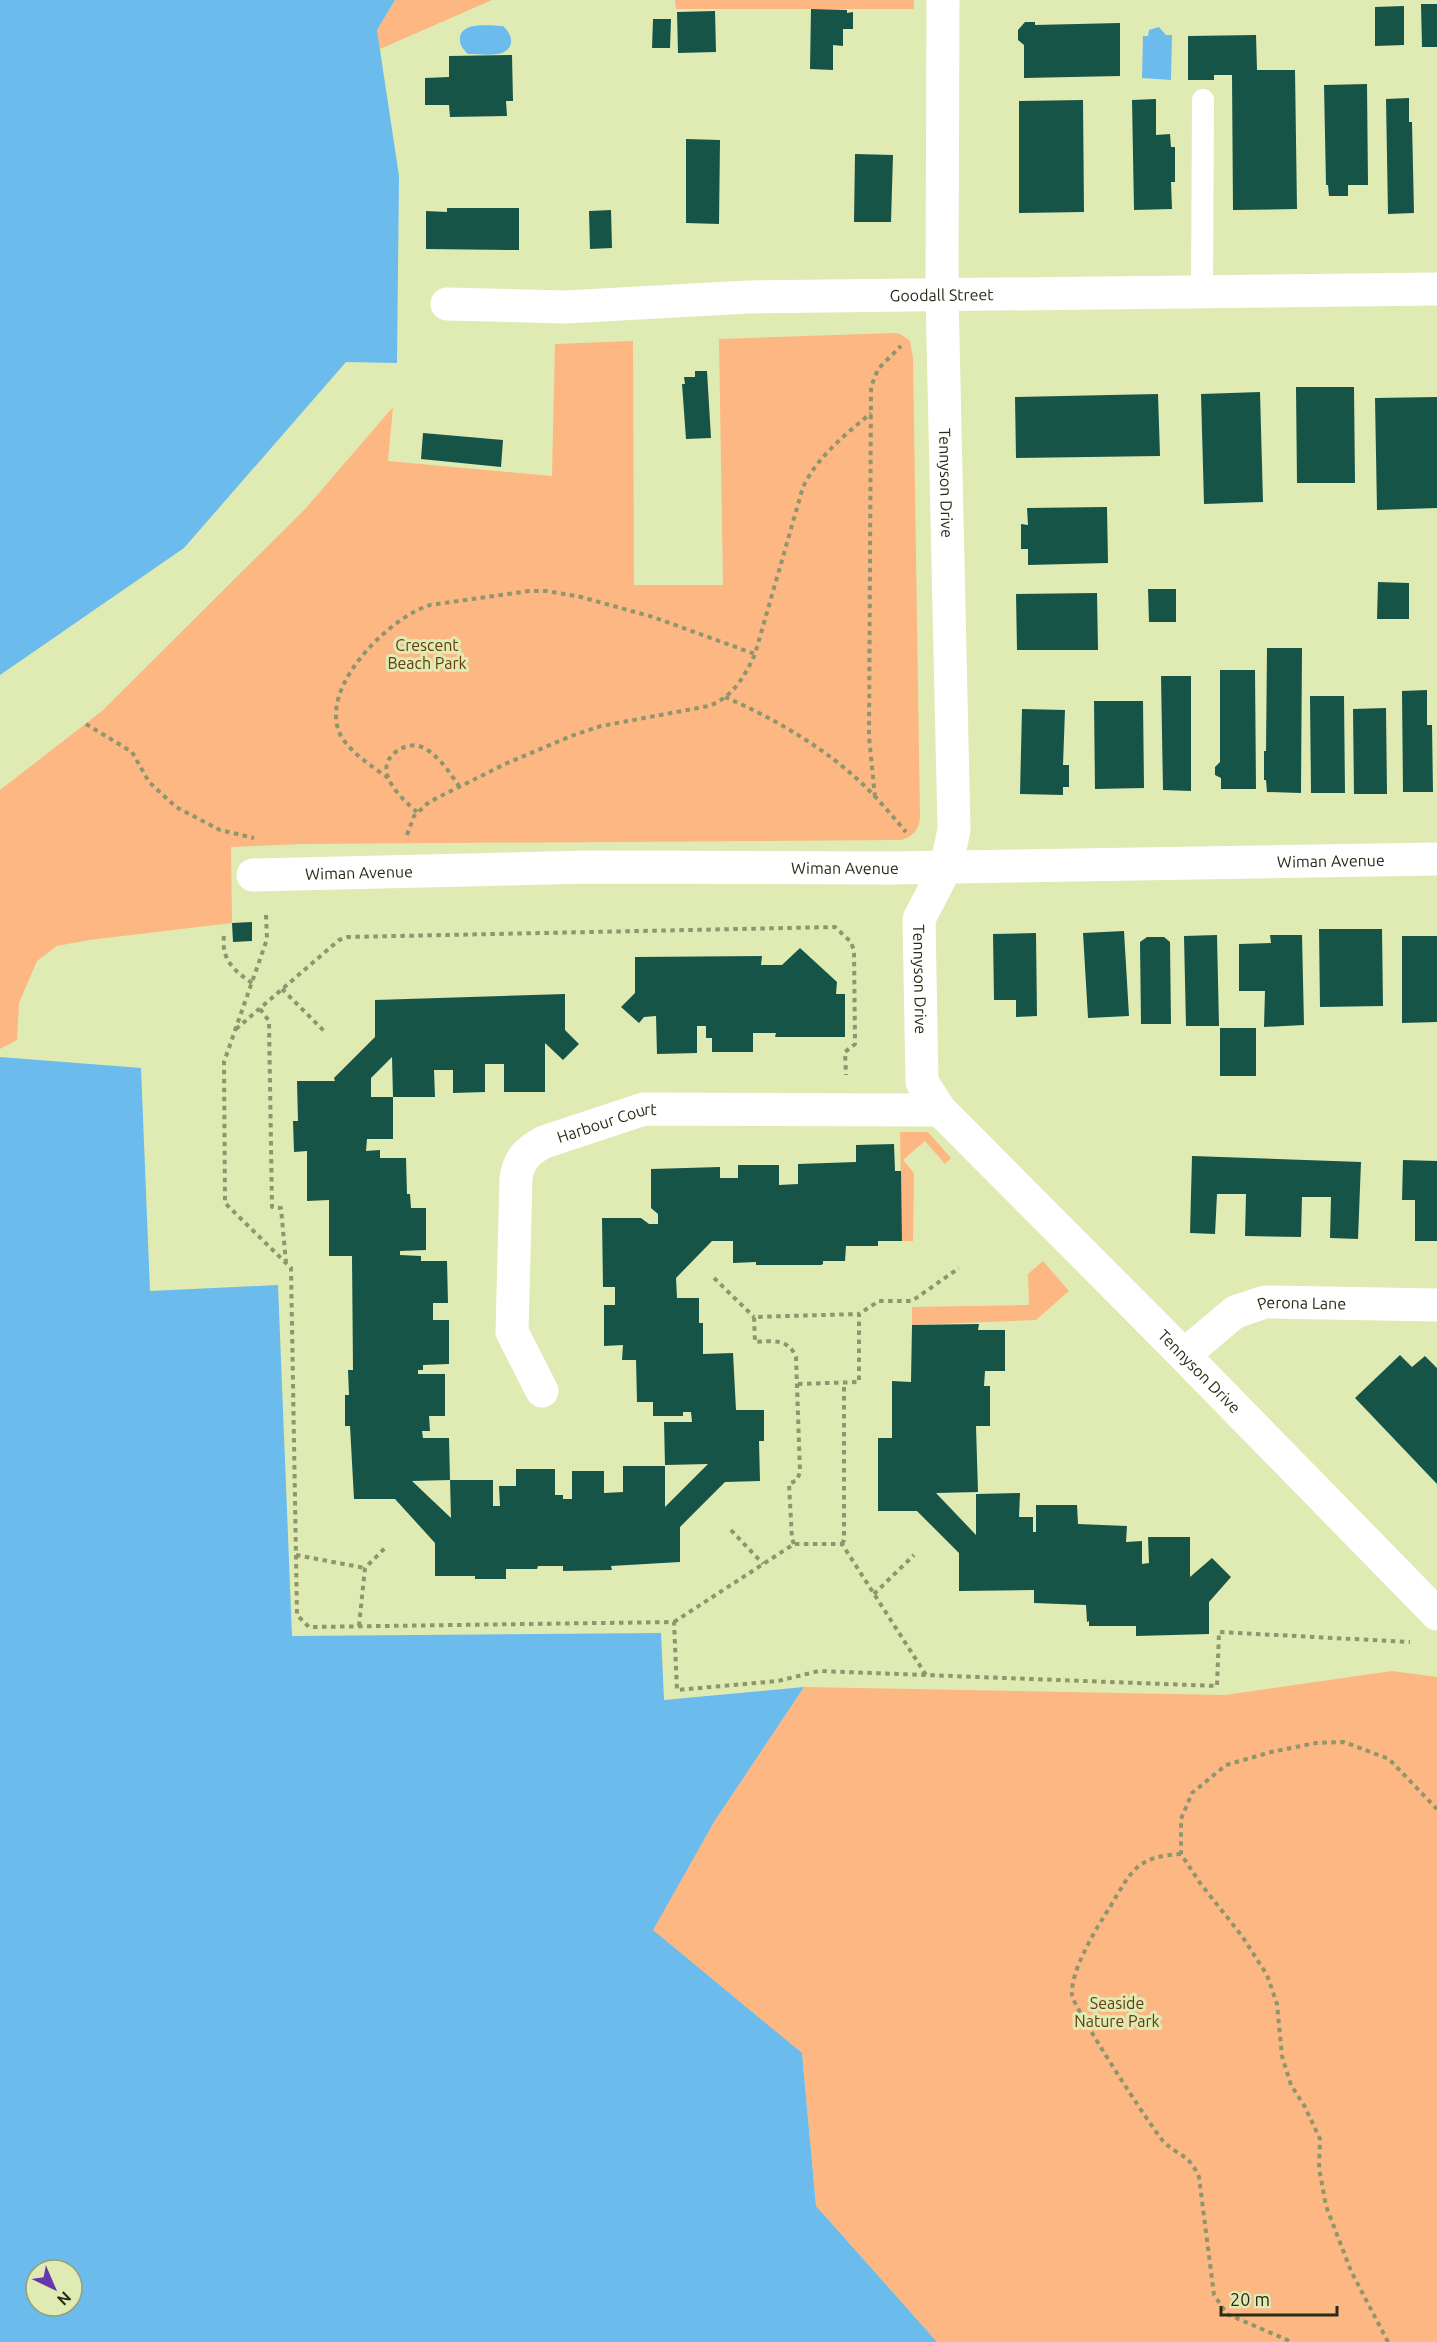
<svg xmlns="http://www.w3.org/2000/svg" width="1437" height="2342" viewBox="0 0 1437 2342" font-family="Ubuntu,sans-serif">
	<rect width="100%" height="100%" fill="#dfebb3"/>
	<!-- green -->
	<path fill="#fcb783" d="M 395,0 L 492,0 L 380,49 L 377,30 Z
		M 675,0 L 914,0 L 914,9 L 676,9 Z
		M 895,333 L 900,334 L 910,341 L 913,358 L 920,818 C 919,830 912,837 901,840 L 303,844 L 231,847 L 232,923 L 89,940 L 57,946 L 37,961 L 19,1003 L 17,1040 L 0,1049 L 0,790 L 102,711 L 306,508 L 393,407 L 388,461 L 552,476 L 555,344 L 633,341 L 634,585 L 723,585 L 719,339 Z
		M 900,1132 L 928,1132 L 951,1158 L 945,1164 L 925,1141 L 903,1160 L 914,1173 L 913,1241 L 902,1241 Z
		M 1043,1261 L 1069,1291 L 1036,1320 L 912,1325 L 912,1307 L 1029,1305 L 1028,1274 Z
		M 1392,1671 L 1437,1677 L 1437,2342 L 937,2342 L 816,2206 L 802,2053 L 652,1930 L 714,1822 L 804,1687 L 1225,1695 Z"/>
	<!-- water -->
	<path fill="#6bbbed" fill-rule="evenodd" d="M 0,0 L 395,0 L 377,30 L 399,176 L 397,363 L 346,362 L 184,548 L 0,675 Z
		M 503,26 C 512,34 516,47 502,53 C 493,56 477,54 468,54 C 463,49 459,44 460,37 C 463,21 491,26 503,26 Z
		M 1159,27 L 1166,35 L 1172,35 L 1171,80 L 1142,78 L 1143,36 L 1148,36 L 1149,30 Z
		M 0,1057 L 141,1068 L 150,1291 L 278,1285 L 292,1636 L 661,1633 L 664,1700 L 804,1687 L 714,1822 L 653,1930 L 802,2053 L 816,2206 L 937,2342 L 0,2342 ZM 36,2270 L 72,2270 L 72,2306 L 36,2306 Z"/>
	<!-- building -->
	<path fill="#175448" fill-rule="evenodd" d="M 1421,4 L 1437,4 L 1437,47 L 1422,47 Z
		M 1404,6 L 1404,45 L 1375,46 L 1375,7 Z
		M 811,9 L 847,10 L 847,13 L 853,12 L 853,29 L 843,29 L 843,46 L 833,45 L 833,70 L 810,69 Z
		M 715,11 L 716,52 L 678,53 L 677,12 Z
		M 653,19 L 671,19 L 670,48 L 652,48 Z
		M 1025,22 L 1035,22 L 1035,25 L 1120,23 L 1120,76 L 1024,78 L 1024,45 L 1018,40 L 1018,30 Z
		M 1256,35 L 1257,70 L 1295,70 L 1297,209 L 1233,210 L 1232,75 L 1214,75 L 1214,80 L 1188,80 L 1188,36 Z
		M 512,55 L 513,101 L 506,101 L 507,116 L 450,117 L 449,105 L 425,105 L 425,78 L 449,77 L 449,56 Z
		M 1367,84 L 1368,185 L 1348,185 L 1348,196 L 1329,196 L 1328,185 L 1326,185 L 1324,85 Z
		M 1409,98 L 1409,122 L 1412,122 L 1414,213 L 1388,214 L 1386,99 Z
		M 1156,99 L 1156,135 L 1170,134 L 1171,147 L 1175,147 L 1175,182 L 1171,182 L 1172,209 L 1134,210 L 1132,100 Z
		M 1083,100 L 1084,212 L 1019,213 L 1019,101 Z
		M 686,139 L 720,140 L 719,224 L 686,223 Z
		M 855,154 L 893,155 L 891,222 L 854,222 Z
		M 447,208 L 519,208 L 519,250 L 426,249 L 426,211 L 447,212 Z
		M 611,210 L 612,248 L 590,249 L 589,211 Z
		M 695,371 L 707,371 L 711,438 L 686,439 L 682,384 L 685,384 L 684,377 L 695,377 Z
		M 1296,387 L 1354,387 L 1355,483 L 1297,483 Z
		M 1260,392 L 1263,502 L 1204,504 L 1201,394 Z
		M 1158,394 L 1160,456 L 1016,458 L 1015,397 Z
		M 1437,397 L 1437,508 L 1377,510 L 1375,398 Z
		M 423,433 L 503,440 L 501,467 L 421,459 Z
		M 1107,507 L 1108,563 L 1028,565 L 1028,549 L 1021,549 L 1021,524 L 1028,525 L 1027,508 Z
		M 1378,582 L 1409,583 L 1409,619 L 1377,619 Z
		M 1148,589 L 1176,589 L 1176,622 L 1149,622 Z
		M 1097,593 L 1098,650 L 1017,650 L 1016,594 Z
		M 1267,648 L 1302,648 L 1301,793 L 1267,792 L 1266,780 L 1264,780 L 1264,751 L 1266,751 Z
		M 1220,670 L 1255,670 L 1256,789 L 1221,789 L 1221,778 L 1215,775 L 1215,767 L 1220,762 Z
		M 1161,676 L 1191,676 L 1191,791 L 1163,790 Z
		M 1427,690 L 1427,725 L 1432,725 L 1433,792 L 1403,792 L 1402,691 Z
		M 1310,696 L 1344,696 L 1345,793 L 1311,793 Z
		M 1094,701 L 1143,701 L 1144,788 L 1095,789 Z
		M 1386,708 L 1387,794 L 1354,794 L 1353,709 Z
		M 1022,709 L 1065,710 L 1063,765 L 1069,765 L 1069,787 L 1063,787 L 1063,795 L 1020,794 Z
		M 252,922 L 252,941 L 233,942 L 232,923 Z
		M 1319,929 L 1382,929 L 1383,1006 L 1320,1007 Z
		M 1124,931 L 1129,1016 L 1088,1018 L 1083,933 Z
		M 1036,933 L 1037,1016 L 1016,1017 L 1016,1000 L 994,1000 L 993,934 Z
		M 1217,935 L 1219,1026 L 1186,1026 L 1184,936 Z
		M 1270,935 L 1302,935 L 1304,1025 L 1264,1027 L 1265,991 L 1239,991 L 1239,944 L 1271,943 Z
		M 1402,936 L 1437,936 L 1437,1022 L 1402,1023 Z
		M 1147,937 L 1164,937 L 1170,942 L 1171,1024 L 1141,1024 L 1140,942 Z
		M 800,948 L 837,982 L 836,994 L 845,994 L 845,1037 L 775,1037 L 776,1033 L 753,1033 L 753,1052 L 712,1052 L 712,1038 L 706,1038 L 706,1026 L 697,1026 L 697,1053 L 657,1054 L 656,1016 L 644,1017 L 639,1023 L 621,1007 L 635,993 L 635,957 L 762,956 L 761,965 L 782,965 Z
		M 565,994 L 565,1030 L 579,1044 L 563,1060 L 545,1043 L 545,1092 L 504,1092 L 504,1064 L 485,1064 L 485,1092 L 453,1093 L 453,1070 L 434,1070 L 435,1097 L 393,1097 L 393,1139 L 367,1139 L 366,1151 L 380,1150 L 380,1158 L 406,1158 L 407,1194 L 410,1194 L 411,1208 L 426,1208 L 426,1250 L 400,1251 L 400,1255 L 421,1256 L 421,1261 L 447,1261 L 448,1303 L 433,1303 L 433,1320 L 449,1320 L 449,1364 L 423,1365 L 423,1370 L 418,1370 L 418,1374 L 445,1374 L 445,1416 L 429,1416 L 430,1431 L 422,1431 L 423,1438 L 449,1438 L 450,1480 L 412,1481 L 451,1518 L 450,1480 L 493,1480 L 493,1506 L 500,1506 L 499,1486 L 516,1486 L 516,1469 L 555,1469 L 555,1495 L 563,1495 L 563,1499 L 572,1499 L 572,1471 L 604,1471 L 604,1493 L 623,1492 L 623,1466 L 665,1466 L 665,1507 L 708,1464 L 665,1465 L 664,1422 L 692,1422 L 691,1412 L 683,1412 L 683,1416 L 653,1416 L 653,1402 L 637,1402 L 636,1360 L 622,1360 L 623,1345 L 604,1346 L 604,1305 L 615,1305 L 615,1287 L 603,1287 L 602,1218 L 641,1218 L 649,1224 L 658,1224 L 658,1214 L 651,1208 L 651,1169 L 720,1167 L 720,1178 L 738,1178 L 738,1165 L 779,1165 L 779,1185 L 798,1184 L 798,1164 L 856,1162 L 856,1145 L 894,1144 L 895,1171 L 901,1171 L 902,1241 L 878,1241 L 878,1246 L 846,1246 L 845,1261 L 823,1261 L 823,1264 L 821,1265 L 756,1265 L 756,1262 L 733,1263 L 733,1241 L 712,1241 L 676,1278 L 677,1298 L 699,1298 L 699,1323 L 703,1323 L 703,1354 L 733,1353 L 736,1410 L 764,1410 L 764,1441 L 759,1441 L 760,1481 L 725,1482 L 680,1527 L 680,1562 L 611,1566 L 612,1570 L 563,1571 L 563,1566 L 538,1566 L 537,1569 L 506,1569 L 506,1579 L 475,1579 L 475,1576 L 435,1576 L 435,1543 L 395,1499 L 354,1499 L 350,1426 L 345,1426 L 345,1395 L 349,1395 L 348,1370 L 353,1370 L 352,1256 L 329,1256 L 329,1200 L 307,1201 L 307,1151 L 294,1152 L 293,1121 L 298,1121 L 297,1081 L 335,1081 L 334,1078 L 375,1037 L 375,1000 ZM 392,1057 L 393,1097 L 371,1097 L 371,1078 Z
		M 1220,1028 L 1256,1028 L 1256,1076 L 1220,1076 Z
		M 1192,1156 L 1361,1162 L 1358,1239 L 1330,1238 L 1331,1197 L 1302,1197 L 1301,1237 L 1245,1236 L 1246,1194 L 1217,1194 L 1215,1234 L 1190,1233 Z
		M 1403,1160 L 1437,1161 L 1437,1241 L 1415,1241 L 1415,1200 L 1402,1200 Z
		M 979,1324 L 978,1330 L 1005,1330 L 1005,1371 L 985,1371 L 984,1386 L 990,1386 L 990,1426 L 976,1426 L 978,1492 L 936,1493 L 976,1535 L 976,1494 L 1020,1493 L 1019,1517 L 1033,1517 L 1033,1532 L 1036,1532 L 1036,1505 L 1077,1505 L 1078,1524 L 1127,1526 L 1126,1542 L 1142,1541 L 1142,1564 L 1149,1563 L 1148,1537 L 1190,1537 L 1190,1577 L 1212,1558 L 1231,1577 L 1209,1602 L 1209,1634 L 1136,1636 L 1136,1626 L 1089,1626 L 1089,1621 L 1087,1622 L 1086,1605 L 1034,1603 L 1034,1590 L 959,1591 L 959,1553 L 917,1511 L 878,1511 L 878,1438 L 892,1438 L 892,1381 L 911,1382 L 912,1325 Z
		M 1400,1355 L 1412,1367 L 1425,1356 L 1437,1368 L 1437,1484 L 1355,1398 Z"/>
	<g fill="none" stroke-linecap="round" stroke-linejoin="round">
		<!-- path -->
		<path stroke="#8d966d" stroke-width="4" stroke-dasharray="4.5 4.5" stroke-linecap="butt" d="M 725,697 C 771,717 818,744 855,777 C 874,794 890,813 906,832
			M 86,724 L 132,752 L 149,782 L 176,807 L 220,830 L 254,838
			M 388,778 C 372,766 349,752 340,734 C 318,687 390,617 430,605 L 529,591 L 547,591 L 581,597 L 653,617 L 755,654
			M 875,797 L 869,737 L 871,387 L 878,369 L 901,346
			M 417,812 C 401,798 370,770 397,751 C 403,747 411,744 419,746 C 437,752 449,772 459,786
			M 407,835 L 414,816 L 429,802 L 505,764 L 571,736 L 601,726 L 709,706 C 733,697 745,676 755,654 L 803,487 C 818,456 845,435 871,413
			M 266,915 L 267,939 L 224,1062 L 225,1203 L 291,1268 L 297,1615 L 309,1627 L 674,1622 L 677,1690 L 778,1681 L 819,1671 L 1217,1686 L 1219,1632 L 1410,1642
			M 224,936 C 221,959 234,971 252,983
			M 282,989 L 326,1033
			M 260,1009 L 269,1021 L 272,1207 L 281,1208 L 286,1263
			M 236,1029 L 339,940 L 348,937 L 835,927 L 851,942 L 854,951 L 855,1041 L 855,1044 L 845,1052 L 846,1075
			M 714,1278 L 754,1317
			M 798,1384 L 859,1382 L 859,1314 L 879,1301 L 912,1301 L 959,1268
			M 731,1530 L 763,1564
			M 794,1544 L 792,1539 L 789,1484 L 797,1480 L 800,1472 L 796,1357 C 788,1338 773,1341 755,1342 L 754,1317 L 859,1314
			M 842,1544 L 844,1540 L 844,1383
			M 296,1555 L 365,1568
			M 874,1594 L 914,1555
			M 674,1622 L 794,1544 L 842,1544 L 926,1675
			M 359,1626 L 365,1568 L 386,1547
			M 1181,1854 C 1136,1856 1131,1872 1110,1907 C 1097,1927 1070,1971 1072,1995 C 1072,2005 1153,2131 1164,2142 C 1180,2157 1189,2154 1199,2177 L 1214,2295 L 1227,2314 L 1292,2342
			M 1388,2342 L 1351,2271 L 1326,2206 L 1319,2168 L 1320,2139 L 1305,2107 L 1291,2085 L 1282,2056 L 1277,2004 L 1267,1975 L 1242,1936 L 1200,1883 L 1181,1854 L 1181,1819 L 1192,1793 L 1226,1765 L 1271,1752 L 1316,1743 L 1344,1742 L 1389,1759 L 1437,1809"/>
		<!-- service -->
		<path stroke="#fff" stroke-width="22" d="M 1202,292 L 1203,100"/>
		<!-- minor -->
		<g stroke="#fff" stroke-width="33">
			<path id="s1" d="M 943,0 L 942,295 L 954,830 L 946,867 L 919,919 L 922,1082 L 940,1110 L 1169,1340 L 1437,1614"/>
			<path id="s2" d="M 447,304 L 566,307 L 748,297 L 1437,289"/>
			<path id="s3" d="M 253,875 L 590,867 L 890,868 L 1437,859"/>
			<path id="s4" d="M 1184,1355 L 1235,1312 L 1265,1302 L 1437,1305"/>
			<path id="s5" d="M 542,1391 L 512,1332 L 516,1178 C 519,1159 527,1151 544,1142 L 644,1109 L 940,1110"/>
		</g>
	</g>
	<g text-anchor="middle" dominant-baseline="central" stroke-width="6" stroke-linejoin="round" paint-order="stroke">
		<!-- street labels -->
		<g font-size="16" fill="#282c17" stroke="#dfebb3">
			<text stroke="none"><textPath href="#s2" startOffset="495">Goodall Street</textPath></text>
			<text stroke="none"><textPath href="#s1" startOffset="483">Tennyson Drive</textPath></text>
			<text stroke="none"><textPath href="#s3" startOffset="1078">Wiman Avenue</textPath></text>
			<text stroke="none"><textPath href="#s3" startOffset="592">Wiman Avenue</textPath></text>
			<text stroke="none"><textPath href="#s3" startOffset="106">Wiman Avenue</textPath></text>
			<text stroke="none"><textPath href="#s1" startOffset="987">Tennyson Drive</textPath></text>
			<text stroke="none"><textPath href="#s5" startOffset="334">Harbour Court</textPath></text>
			<text stroke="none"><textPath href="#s4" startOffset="135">Perona Lane</textPath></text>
			<text stroke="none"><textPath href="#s1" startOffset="1491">Tennyson Drive</textPath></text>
		</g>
		<!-- park labels -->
		<g font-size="16" fill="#663911" stroke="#dfebb3">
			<text x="427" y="645">Crescent<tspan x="427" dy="18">Beach Park</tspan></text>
			<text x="1117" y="2003">Seaside<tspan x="1117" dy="18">Nature Park</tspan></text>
		</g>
	</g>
	<!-- north arrow -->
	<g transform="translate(54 2288) rotate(136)"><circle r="28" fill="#dfebb3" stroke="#969f75" stroke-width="1.5"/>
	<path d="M0-4.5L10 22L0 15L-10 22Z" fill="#6737ae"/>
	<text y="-9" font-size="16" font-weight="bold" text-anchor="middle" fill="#282c17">N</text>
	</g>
	<!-- scale -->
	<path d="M1221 2306v9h116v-9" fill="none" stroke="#282c17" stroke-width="3"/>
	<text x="1230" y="2306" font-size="18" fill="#282c17" stroke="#dfebb3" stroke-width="4.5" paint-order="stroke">20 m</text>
</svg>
